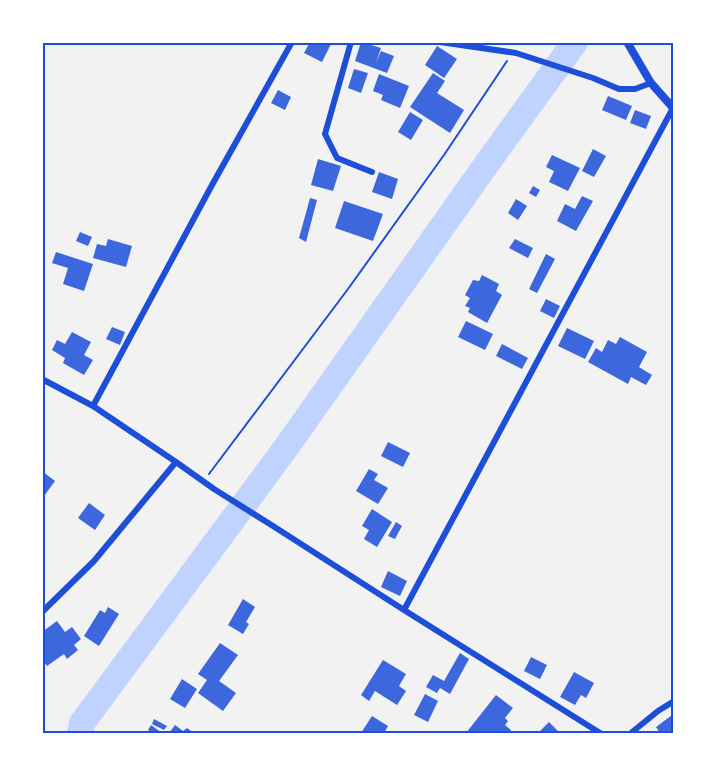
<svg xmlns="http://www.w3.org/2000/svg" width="716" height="775" viewBox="0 0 716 775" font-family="Mulish,sans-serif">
	<rect width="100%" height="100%" fill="#f2f2f2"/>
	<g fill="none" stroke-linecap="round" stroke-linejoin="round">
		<!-- river -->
		<path stroke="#bfd3fe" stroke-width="26" d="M 80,733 L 82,723 L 285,449 L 488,162 L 575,42"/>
	</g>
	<!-- building -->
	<path fill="#3d67dc" d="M 310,42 L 332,42 L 322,62 L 304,53 Z
		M 361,42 L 381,48 L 376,63 L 381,51 L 394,56 L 387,73 L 355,61 Z
		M 437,46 L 457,59 L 444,78 L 425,65 Z
		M 354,69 L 368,73 L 361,93 L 348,88 Z
		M 433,73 L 445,81 L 437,93 L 464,110 L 450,133 L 410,107 Z
		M 379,74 L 409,86 L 400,108 L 381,100 L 383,95 L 373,91 Z
		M 278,90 L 291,97 L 285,110 L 271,103 Z
		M 608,96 L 632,106 L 626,120 L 602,110 Z
		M 635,110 L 651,116 L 646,129 L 630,123 Z
		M 410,112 L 423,120 L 411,140 L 398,132 Z
		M 593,149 L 606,156 L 594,177 L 582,171 Z
		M 552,155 L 580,168 L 568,191 L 549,182 L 554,171 L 546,167 Z
		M 318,159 L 341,166 L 333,191 L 311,185 Z
		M 379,172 L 398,179 L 392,199 L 372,192 Z
		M 533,186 L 540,190 L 536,197 L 529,193 Z
		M 582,196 L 593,201 L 576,231 L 557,221 L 565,204 L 575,209 Z
		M 310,198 L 317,200 L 306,242 L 299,238 Z
		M 516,199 L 527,206 L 518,220 L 508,213 Z
		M 344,201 L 383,214 L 373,241 L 335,228 Z
		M 80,232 L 92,237 L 88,246 L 76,241 Z
		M 108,239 L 132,246 L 126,267 L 93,258 L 97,244 L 106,246 Z
		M 515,239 L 533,248 L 528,258 L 509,248 Z
		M 56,252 L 93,264 L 84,291 L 63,284 L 68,268 L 52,263 Z
		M 546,254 L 555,259 L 537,293 L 529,289 Z
		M 482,275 L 499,284 L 496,291 L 502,295 L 487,323 L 468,312 L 470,308 L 465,306 L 470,298 L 465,295 L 473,280 L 479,281 Z
		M 546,299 L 560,306 L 554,318 L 540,311 Z
		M 466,321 L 493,334 L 485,350 L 458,337 Z
		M 112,327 L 125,332 L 120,345 L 106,339 Z
		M 567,328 L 594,341 L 585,359 L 558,346 Z
		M 72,332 L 91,342 L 84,355 L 93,360 L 84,375 L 63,363 L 65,358 L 52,350 L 57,340 L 65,344 Z
		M 620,337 L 647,352 L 639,367 L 652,375 L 646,385 L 631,377 L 628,384 L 588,362 L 596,348 L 602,352 L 608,340 L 616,344 Z
		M 502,344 L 528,358 L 522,369 L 496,356 Z
		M 388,442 L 410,453 L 403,467 L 381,456 Z
		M 369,469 L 378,474 L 374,480 L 388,488 L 378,504 L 356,491 Z
		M 42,471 L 55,481 L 44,496 L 42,495 Z
		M 89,503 L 105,515 L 95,530 L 78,518 Z
		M 372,509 L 392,522 L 377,547 L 364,539 L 369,530 L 362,526 Z
		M 396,522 L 402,526 L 395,539 L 388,536 Z
		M 388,571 L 407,581 L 400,596 L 381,587 Z
		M 243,599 L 255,607 L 246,622 L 249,624 L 243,634 L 228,625 Z
		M 108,607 L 119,614 L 99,646 L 84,636 L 100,610 L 105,613 Z
		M 57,621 L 65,632 L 72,627 L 81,639 L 74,645 L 78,650 L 67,659 L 64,654 L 47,666 L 42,659 L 42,632 Z
		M 220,643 L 238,655 L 219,681 L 236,693 L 223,711 L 198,693 L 207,680 L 198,674 Z
		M 460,653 L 469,659 L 450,694 L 440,688 L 437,693 L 426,687 L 433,675 L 444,681 Z
		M 531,657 L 547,665 L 540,679 L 524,671 Z
		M 383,660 L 406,674 L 399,686 L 406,691 L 397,705 L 375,691 L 369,701 L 361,695 Z
		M 574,672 L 594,683 L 586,698 L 581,695 L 575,705 L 560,697 Z
		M 182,679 L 197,689 L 185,708 L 170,699 Z
		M 425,694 L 438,701 L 428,722 L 414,715 Z
		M 496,695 L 513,708 L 505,718 L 508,721 L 505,725 L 511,730 L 509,733 L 466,733 Z
		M 672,715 L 674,718 L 674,733 L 660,733 L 656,727 Z
		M 372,716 L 388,726 L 384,733 L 361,733 Z
		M 154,719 L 167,726 L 164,730 L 152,724 Z
		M 549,722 L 560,733 L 538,733 Z
		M 151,725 L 162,733 L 152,733 L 148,730 Z
		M 175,725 L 183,731 L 187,728 L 194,733 L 169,733 Z"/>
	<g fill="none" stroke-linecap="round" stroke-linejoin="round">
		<!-- path -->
		<path stroke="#1d4ed8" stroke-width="2" d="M 209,474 L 348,289 L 444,155 L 507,61"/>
		<!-- minor -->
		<path stroke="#1d4ed8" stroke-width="6" d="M 351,42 L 325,134 L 337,158 L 372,172
			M 440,42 L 516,53 L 593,78 L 619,89 L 635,89 L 651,83
			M 42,379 L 93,406 L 176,462 L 214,489 L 273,526 L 404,610 L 600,733
			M 93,406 L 212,185 L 292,42
			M 404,610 L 674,106
			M 42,612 L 94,561 L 176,462
			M 631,733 L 658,711 L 674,701"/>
		<!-- tertiary -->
		<path stroke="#1d4ed8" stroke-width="8" d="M 627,42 L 651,83 L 674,109"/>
	</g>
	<!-- border -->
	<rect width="716" height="775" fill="none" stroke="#ffffff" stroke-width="87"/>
	<rect x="44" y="44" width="628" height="688" fill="none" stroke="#1d4ed8" stroke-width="2"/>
</svg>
